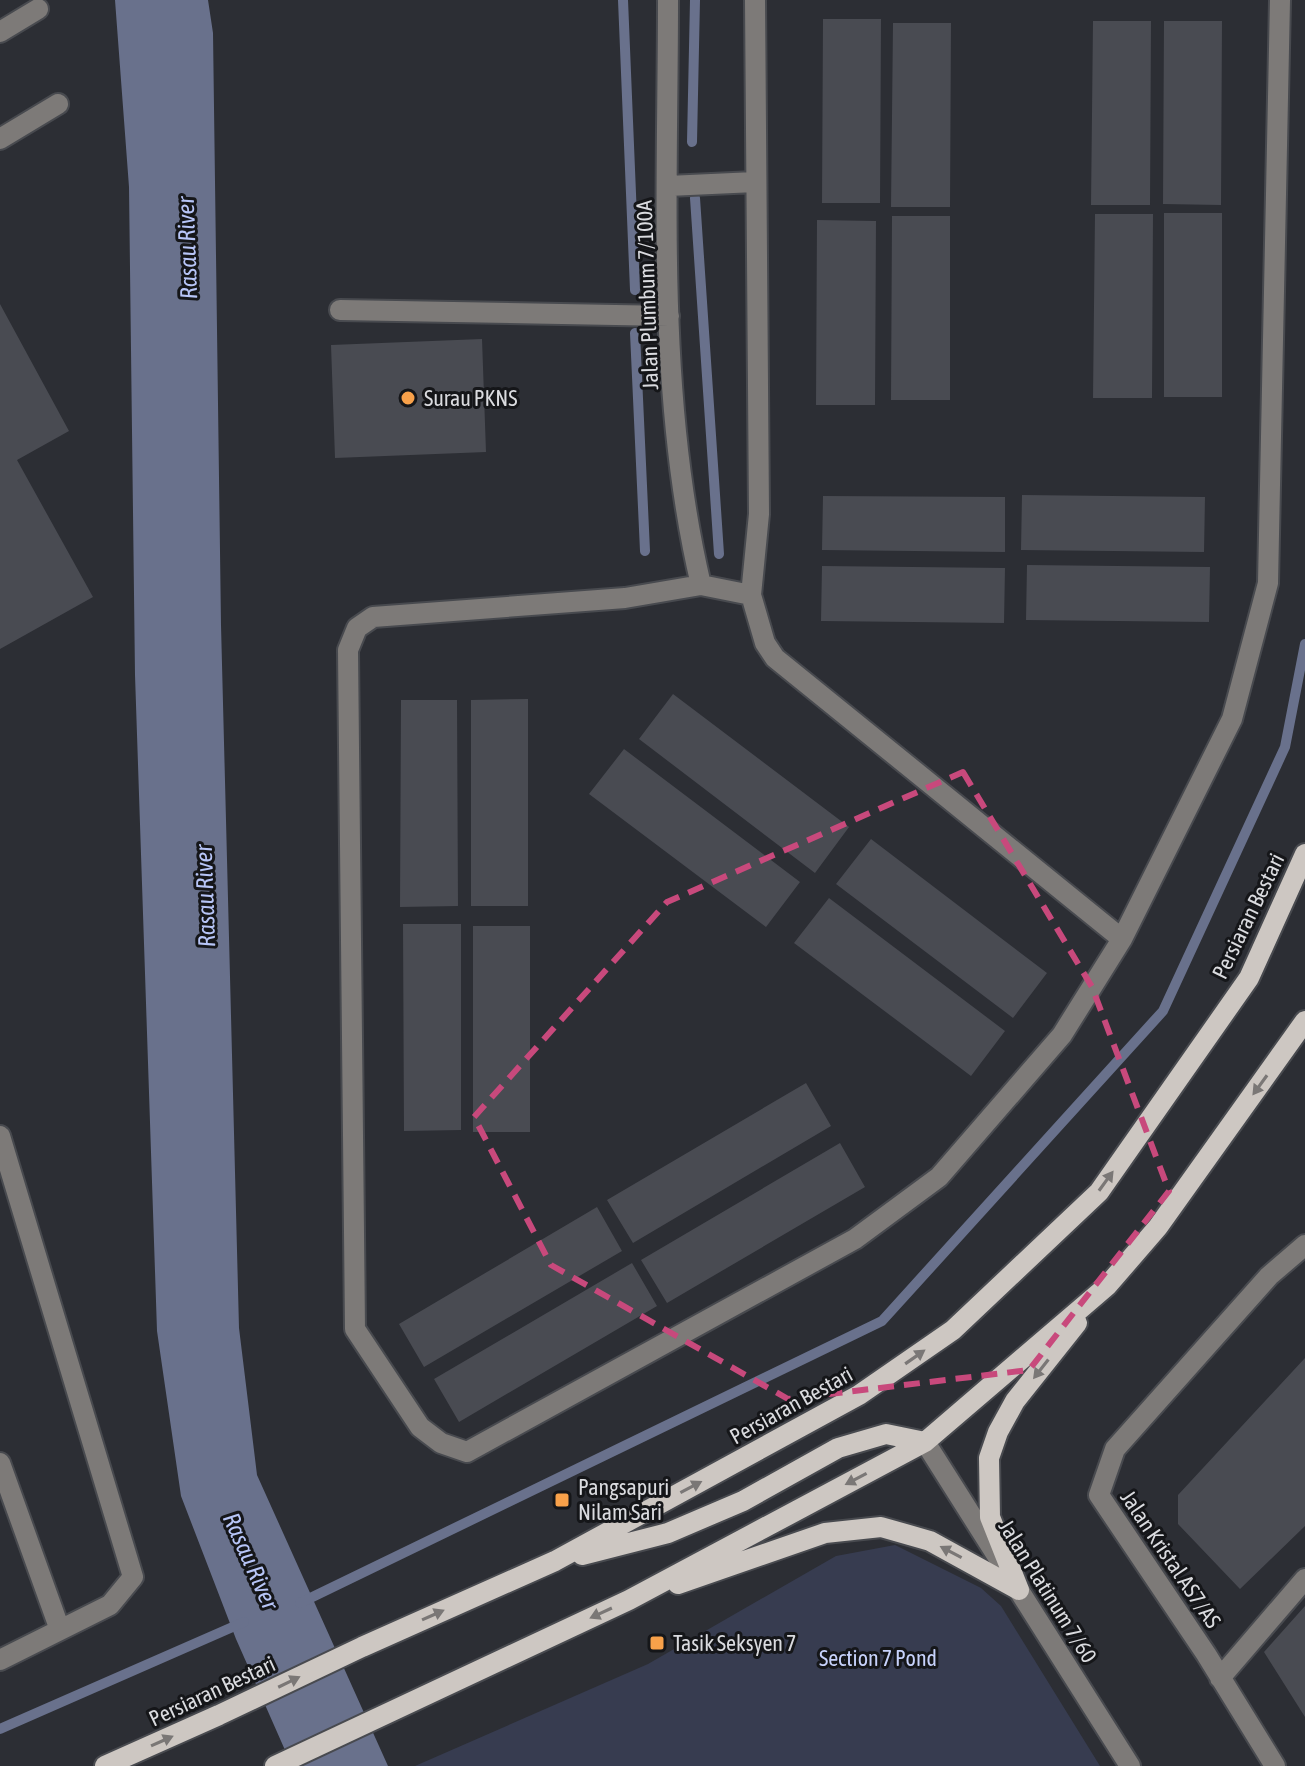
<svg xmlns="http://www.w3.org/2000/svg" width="1305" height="1766" viewBox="0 0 1305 1766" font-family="'Asap Condensed',sans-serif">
	<rect width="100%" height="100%" fill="#2c2e34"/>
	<!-- green -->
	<path fill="#373c50" d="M 895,1545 L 981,1588 L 1001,1606 L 1100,1766 L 415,1766 L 648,1664 L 836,1556 Z"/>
	<!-- water -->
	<path fill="#69718c" d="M 115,0 L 208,0 L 213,33 L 221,625 L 239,1328 L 257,1475 L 388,1766 L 292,1766 L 236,1639 L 181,1496 L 157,1331 L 135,675 L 129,187 Z"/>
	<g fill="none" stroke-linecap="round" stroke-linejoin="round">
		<!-- stream -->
		<path stroke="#69718c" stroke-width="10" d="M 623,0 L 635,290
			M 692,142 L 695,0
			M 695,198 L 719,554
			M 635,333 L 645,551
			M 300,1603 L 882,1321 L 1163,1011 L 1285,747 L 1305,644
			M 0,1729 L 244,1622"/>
	</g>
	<!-- building -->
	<path fill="#494b52" d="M 823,19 L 881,19 L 880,203 L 822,203 Z
		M 1093,21 L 1151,21 L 1150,205 L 1091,205 Z
		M 1164,21 L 1222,21 L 1221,205 L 1163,204 Z
		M 893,23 L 951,23 L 950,207 L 891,207 Z
		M 1164,213 L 1222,213 L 1222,397 L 1164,397 Z
		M 1095,214 L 1153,214 L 1152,398 L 1093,398 Z
		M 892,216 L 950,216 L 950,400 L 891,400 Z
		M 817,220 L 876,221 L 875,405 L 816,405 Z
		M 0,304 L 69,431 L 17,460 L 93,597 L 0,649 Z
		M 482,339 L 486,452 L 335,458 L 331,345 Z
		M 1022,495 L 1205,497 L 1204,552 L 1021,550 Z
		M 823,496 L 1005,497 L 1005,552 L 822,550 Z
		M 1027,565 L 1210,567 L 1209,622 L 1026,620 Z
		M 822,566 L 1005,568 L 1004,623 L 821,621 Z
		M 673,694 L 849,827 L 815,873 L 639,739 Z
		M 528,699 L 528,906 L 471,906 L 471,700 Z
		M 401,700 L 457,700 L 458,906 L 400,907 Z
		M 624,749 L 800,882 L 766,927 L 589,794 Z
		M 871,839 L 1047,973 L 1013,1018 L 836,884 Z
		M 829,898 L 1005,1031 L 971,1076 L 794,943 Z
		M 403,924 L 461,924 L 461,1130 L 404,1131 Z
		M 473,926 L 530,926 L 530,1132 L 473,1132 Z
		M 806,1083 L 831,1126 L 633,1243 L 607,1200 Z
		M 840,1143 L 865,1187 L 667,1303 L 641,1260 Z
		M 597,1207 L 622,1251 L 424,1367 L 399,1324 Z
		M 632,1263 L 657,1306 L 459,1422 L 434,1379 Z
		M 1305,1358 L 1305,1526 L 1240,1589 L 1178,1524 L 1178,1495 Z
		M 1305,1606 L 1305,1717 L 1264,1652 Z"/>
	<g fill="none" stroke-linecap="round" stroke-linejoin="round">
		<!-- minor casing -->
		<g stroke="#484a4f" stroke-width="24">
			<path id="minor" d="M 668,0 C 668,194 656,395 701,585
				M 0,32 L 38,9
				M 0,139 L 58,104
				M 668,186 L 755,182
				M 340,310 L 669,316
				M 751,595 L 759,514 L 755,0
				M 1122,939 L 775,658 L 765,643 L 751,595 L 701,585 L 625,598 L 373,617 L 357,628 L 348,650 L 355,1329 L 420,1427 L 441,1443 L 467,1452 L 855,1239 L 939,1177 L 1062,1035 L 1122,939 L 1232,719 L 1268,583 L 1280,0
				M 0,1136 L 133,1577 L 110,1605 L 0,1660
				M 925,1442 L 1130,1766
				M 0,1463 L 60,1630
				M 1220,1678 L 1305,1579
				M 1275,1766 L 1206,1654 L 1099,1495 L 1115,1449 L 1269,1276 L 1305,1245"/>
		</g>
		<!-- major casing -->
		<g stroke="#484a4f" stroke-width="24">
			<path id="major" d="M 582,1555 L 668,1533 L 743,1501 L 838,1448 L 886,1434 L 925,1442
				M 678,1584 L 825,1533 L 881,1527 L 930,1541 L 1019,1590
				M 1019,1590 L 990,1517 L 989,1458 L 998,1432 L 1015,1401 L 1077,1323
				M 105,1766 L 219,1715 L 362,1647 L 555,1561 L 859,1395 L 953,1330 L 1099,1192 L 1249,978 L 1305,854
				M 275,1766 L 629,1600 L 925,1442 L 1107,1286 L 1158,1227 L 1305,1021"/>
		</g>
		<!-- minor -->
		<use href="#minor" stroke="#7d7a78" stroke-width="20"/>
		<!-- major -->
		<use href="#major" stroke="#cdc7c2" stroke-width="20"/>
	</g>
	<!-- one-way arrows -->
	<defs><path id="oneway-solid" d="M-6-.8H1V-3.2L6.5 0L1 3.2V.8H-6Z" transform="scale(2)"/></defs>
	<g fill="#7a7776">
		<use href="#oneway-solid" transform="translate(1260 1085) rotate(126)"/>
		<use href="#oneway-solid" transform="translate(1106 1181) rotate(-54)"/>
		<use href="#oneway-solid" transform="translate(915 1357) rotate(-35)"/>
		<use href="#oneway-solid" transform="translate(1041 1369) rotate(128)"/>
		<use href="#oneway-solid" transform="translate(856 1479) rotate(152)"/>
		<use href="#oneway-solid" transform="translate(691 1487) rotate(-28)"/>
		<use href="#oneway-solid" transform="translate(951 1552) rotate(-152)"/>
		<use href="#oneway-solid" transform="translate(601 1613) rotate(155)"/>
		<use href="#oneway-solid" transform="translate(433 1615) rotate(-24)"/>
		<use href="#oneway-solid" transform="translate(289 1682) rotate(-26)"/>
		<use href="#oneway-solid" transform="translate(162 1741) rotate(-24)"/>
	</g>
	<!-- marked area -->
	<path fill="none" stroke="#c8497c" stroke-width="6" stroke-dasharray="16 10" stroke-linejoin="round" d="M 963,772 L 1092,987 L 1169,1191 L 1029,1370 L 788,1399 L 551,1265 L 474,1117 L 667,902 Z"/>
	<!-- markers -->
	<g fill="#f8a14a" stroke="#151619" stroke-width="3">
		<circle cx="408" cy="398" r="8"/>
		<rect x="554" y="1492" width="16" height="16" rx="4"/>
		<rect x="649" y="1635" width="16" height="16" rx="4"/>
	</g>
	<g text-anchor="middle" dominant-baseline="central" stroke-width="6" stroke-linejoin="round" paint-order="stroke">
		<!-- street labels -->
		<g font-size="22" fill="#dadbdf" stroke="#151619">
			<text transform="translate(647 295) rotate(-92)">Jalan Plumbum 7/100A</text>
			<text transform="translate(1248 916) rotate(-64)">Persiaran Bestari</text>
			<text transform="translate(791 1405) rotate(-29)">Persiaran Bestari</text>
			<text transform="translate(1171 1559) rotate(56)">Jalan Kristal AS7/AS</text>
			<text transform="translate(1048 1591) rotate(58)">Jalan Platinum 7/60</text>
			<text transform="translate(212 1691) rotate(-25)">Persiaran Bestari</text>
		</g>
		<!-- poi labels -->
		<g font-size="22" fill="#dadbdf" stroke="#151619" text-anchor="start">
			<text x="424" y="398">Surau PKNS</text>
			<text x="578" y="1487">Pangsapuri<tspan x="578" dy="25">Nilam Sari</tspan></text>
			<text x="673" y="1643">Tasik Seksyen 7</text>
		</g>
		<!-- park labels -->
		<g font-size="22" fill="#c7d2fb" stroke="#151619">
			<text x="878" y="1658">Section 7 Pond</text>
		</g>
		<!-- water labels -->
		<g font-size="24" font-style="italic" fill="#b7c5f7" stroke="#151619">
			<text transform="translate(187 248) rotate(-92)">Rasau River</text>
			<text transform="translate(205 896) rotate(-92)">Rasau River</text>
			<text transform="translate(251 1561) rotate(66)">Rasau River</text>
		</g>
	</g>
</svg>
